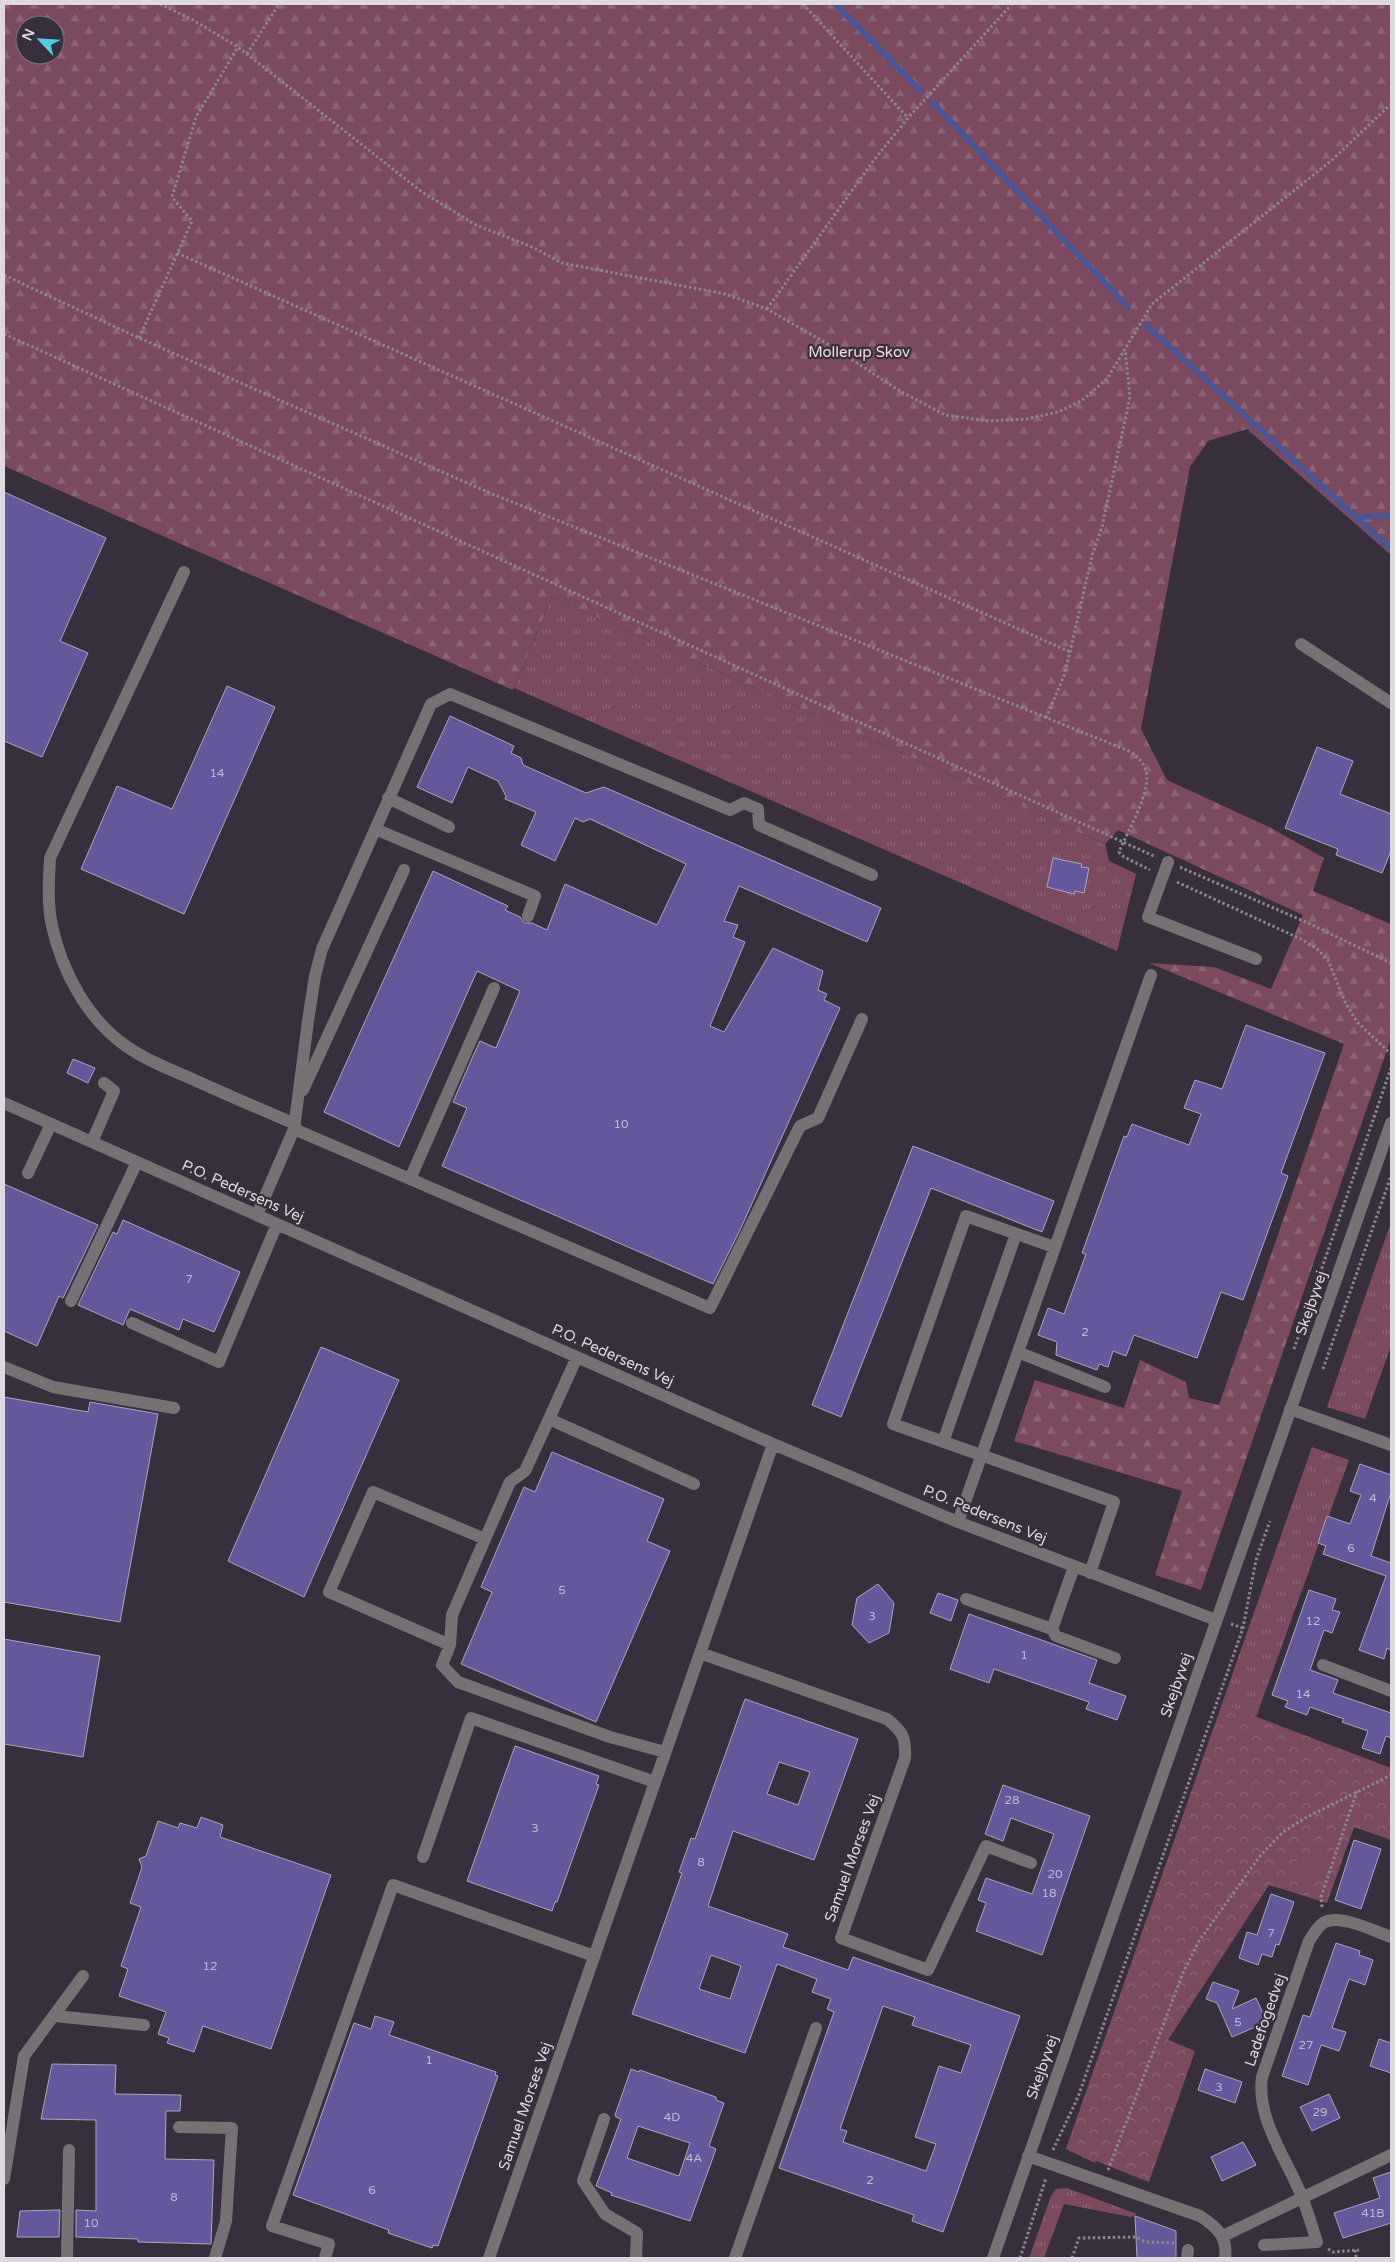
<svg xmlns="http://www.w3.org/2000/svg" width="1395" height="2262" viewBox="0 0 1395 2262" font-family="'Varela Round',sans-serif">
	<defs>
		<pattern id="grass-tufts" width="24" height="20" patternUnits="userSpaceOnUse" patternTransform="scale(1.25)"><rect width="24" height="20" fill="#7b4a5f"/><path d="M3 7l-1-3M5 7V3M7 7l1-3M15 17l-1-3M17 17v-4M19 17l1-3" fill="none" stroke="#8d6476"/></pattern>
		<pattern id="forest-firs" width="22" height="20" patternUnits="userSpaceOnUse" patternTransform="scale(1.25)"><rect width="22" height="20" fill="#7b4a5f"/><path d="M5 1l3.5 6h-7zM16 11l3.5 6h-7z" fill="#8d6476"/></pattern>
		<pattern id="park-crowns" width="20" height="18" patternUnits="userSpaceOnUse" patternTransform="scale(1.25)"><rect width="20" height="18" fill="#7b4a5f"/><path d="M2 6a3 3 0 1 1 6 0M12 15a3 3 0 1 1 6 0" fill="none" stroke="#8d6476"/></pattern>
	</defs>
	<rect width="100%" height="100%" fill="#37303c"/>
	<!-- grass -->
	<path fill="url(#grass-tufts)" d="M 552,597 L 1105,844 L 1109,861 L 1136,874 L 1117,951 L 514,688 Z
		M 1391,1222 L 1391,1346 L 1365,1419 L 1327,1407 Z
		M 1312,1447 L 1349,1460 L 1095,2163 L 1066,2149 Z
		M 1067,2188 L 1137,2214 L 1131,2217 L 1064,2204 L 1044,2258 L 1029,2258 L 1051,2196 L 1056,2189 Z"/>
	<!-- forest -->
	<path fill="url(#forest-firs)" fill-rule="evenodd" d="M 4,4 L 1391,4 L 1391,555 L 1247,429 L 1208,441 L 1190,467 L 1141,729 L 1167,780 L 1271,828 L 1324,858 L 1313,891 L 1391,924 L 1391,1038 L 1201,1590 L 1155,1575 L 1182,1491 L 1014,1441 L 1035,1380 L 1124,1408 L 1140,1360 L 1186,1382 L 1189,1398 L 1219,1405 L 1344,1044 L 1149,963 L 1214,967 L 1271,989 L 1303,915 L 1118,830 L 1105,844 L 552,597 L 513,690 L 4,466 ZM 25,25 L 55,25 L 55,55 L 25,55 Z"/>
	<!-- park -->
	<path fill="url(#park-crowns)" d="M 1223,1704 L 1391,1768 L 1391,1840 L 1354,1827 L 1327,1903 L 1269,1885 L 1168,2040 L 1195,2051 L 1149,2182 L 1066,2149 Z"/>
	<!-- pitch -->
	<path fill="#7b4a5f" d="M 1322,1844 L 1332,1858 L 1305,1877 L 1295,1863 Z"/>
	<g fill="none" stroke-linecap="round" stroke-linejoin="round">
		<!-- stream -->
		<path stroke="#465697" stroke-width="5.5" d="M 835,4 L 921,91
			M 932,102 L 1128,307
			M 1146,325 L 1391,549
			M 1357,517 L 1391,516"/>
	</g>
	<!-- building -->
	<path fill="#65579c" stroke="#aaa8b9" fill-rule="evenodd" d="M 4,492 L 106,538 L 60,641 L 88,653 L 42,757 L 4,741 Z
		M 227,686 L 275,707 L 184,914 L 81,869 L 117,786 L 172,809 Z
		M 450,716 L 514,746 L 511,753 L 521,758 L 523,765 L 586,793 L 604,787 L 881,908 L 867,942 L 739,886 L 724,921 L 738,925 L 733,937 L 745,942 L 710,1026 L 724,1032 L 773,948 L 823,971 L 818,990 L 827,994 L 824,1000 L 840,1008 L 740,1230 L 713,1284 L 442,1166 L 467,1108 L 453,1102 L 473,1056 L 480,1041 L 496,1048 L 520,991 L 477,971 L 399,1147 L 324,1112 L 433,871 L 508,906 L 505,910 L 520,917 L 525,923 L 532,923 L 547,930 L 565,884 L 657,925 L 686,864 L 590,819 L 583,822 L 575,818 L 555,861 L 521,845 L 536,812 L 505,799 L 506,796 L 498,781 L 468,767 L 452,803 L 417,787 Z
		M 1317,747 L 1353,761 L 1340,794 L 1391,814 L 1391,851 L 1382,873 L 1336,855 L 1338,849 L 1285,828 Z
		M 1053,858 L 1082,864 L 1081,867 L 1089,868 L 1084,893 L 1075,891 L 1074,894 L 1047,887 Z
		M 1246,1025 L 1325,1053 L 1281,1173 L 1288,1176 L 1243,1300 L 1221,1292 L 1197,1358 L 1134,1335 L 1126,1356 L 1113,1351 L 1108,1367 L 1099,1364 L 1097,1370 L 1056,1355 L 1057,1342 L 1038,1335 L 1048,1308 L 1064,1314 L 1086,1254 L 1082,1253 L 1124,1136 L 1127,1137 L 1132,1124 L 1189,1145 L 1201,1114 L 1184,1108 L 1195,1080 L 1222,1089 Z
		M 73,1059 L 95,1068 L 88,1083 L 67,1073 Z
		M 913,1146 L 1054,1201 L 1042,1232 L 931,1188 L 841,1417 L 812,1405 Z
		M 4,1184 L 98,1225 L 63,1298 L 59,1296 L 37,1346 L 4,1331 Z
		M 123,1220 L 240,1272 L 214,1332 L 183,1319 L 179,1330 L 130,1309 L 123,1325 L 78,1305 L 113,1232 L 117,1234 Z
		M 321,1347 L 399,1380 L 304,1597 L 228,1561 Z
		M 4,1397 L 88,1412 L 90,1402 L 158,1414 L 120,1622 L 4,1602 Z
		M 552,1452 L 664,1499 L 647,1541 L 670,1551 L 596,1722 L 461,1664 L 492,1592 L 481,1587 L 524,1487 L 535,1492 Z
		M 1360,1464 L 1391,1475 L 1391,1492 L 1371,1556 L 1391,1563 L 1391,1650 L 1387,1648 L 1384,1659 L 1359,1650 L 1386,1576 L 1323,1554 L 1326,1546 L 1318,1543 L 1327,1516 L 1350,1524 L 1361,1495 L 1350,1491 Z
		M 878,1584 L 894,1603 L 889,1633 L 869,1643 L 852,1625 L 857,1598 Z
		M 1309,1590 L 1336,1599 L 1332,1610 L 1340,1612 L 1332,1633 L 1324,1630 L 1310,1670 L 1338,1680 L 1333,1693 L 1391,1713 L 1391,1738 L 1386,1736 L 1380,1754 L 1362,1748 L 1368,1731 L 1342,1722 L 1344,1719 L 1310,1707 L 1307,1715 L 1285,1707 L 1288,1701 L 1272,1695 Z
		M 938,1593 L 958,1600 L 951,1621 L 930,1613 Z
		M 969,1614 L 1097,1660 L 1089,1683 L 1126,1696 L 1117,1720 L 1086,1709 L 1089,1702 L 994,1669 L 989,1683 L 950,1669 Z
		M 4,1639 L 100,1656 L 83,1757 L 4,1744 Z
		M 745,1699 L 858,1739 L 814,1860 L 733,1831 L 708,1906 L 788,1934 L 783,1947 L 848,1970 L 853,1957 L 1020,2016 L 943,2232 L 912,2221 L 914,2215 L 779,2168 L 834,2012 L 827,2009 L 831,1999 L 812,1992 L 817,1979 L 777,1964 L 745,2053 L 632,2014 L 682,1873 L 679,1872 L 691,1838 L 695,1839 ZM 779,1762 L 810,1772 L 798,1805 L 767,1794 ZM 711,1955 L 741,1966 L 730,1999 L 699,1989 ZM 883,2006 L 915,2017 L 912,2025 L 971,2045 L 961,2073 L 939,2066 L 915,2137 L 936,2144 L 926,2171 L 843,2142 L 847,2131 L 840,2129 Z
		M 515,1746 L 599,1776 L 596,1784 L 599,1785 L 557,1902 L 555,1902 L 552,1911 L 467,1881 Z
		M 1003,1785 L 1090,1816 L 1042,1955 L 976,1931 L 986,1903 L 978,1900 L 986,1878 L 1032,1894 L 1054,1834 L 1011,1818 L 1003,1841 L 985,1834 Z
		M 201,1817 L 223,1825 L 220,1837 L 331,1875 L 271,2049 L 203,2026 L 194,2052 L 167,2043 L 169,2038 L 158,2034 L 166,2012 L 119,1996 L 128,1969 L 121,1966 L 141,1907 L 130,1903 L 142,1867 L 139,1859 L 146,1856 L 158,1821 L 178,1828 L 180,1823 L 197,1828 Z
		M 1354,1840 L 1381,1849 L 1361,1909 L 1335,1900 Z
		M 1271,1894 L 1294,1902 L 1279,1945 L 1276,1944 L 1272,1957 L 1262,1954 L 1258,1965 L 1239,1958 L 1247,1932 L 1257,1935 Z
		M 1336,1943 L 1360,1951 L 1359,1955 L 1373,1960 L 1365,1985 L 1349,1979 L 1332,2028 L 1346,2032 L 1339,2051 L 1321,2045 L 1308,2085 L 1282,2076 L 1303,2015 L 1310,2017 Z
		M 1213,1982 L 1239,1991 L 1232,2009 L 1256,1998 L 1267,2022 L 1232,2037 L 1217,2003 L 1206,1999 Z
		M 375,2016 L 394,2022 L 389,2035 L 496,2072 L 495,2075 L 498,2076 L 438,2246 L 433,2245 L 432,2248 L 388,2233 L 389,2230 L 293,2195 L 354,2023 L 371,2029 Z
		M 1379,2039 L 1391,2043 L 1391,2073 L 1370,2066 Z
		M 52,2064 L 116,2065 L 115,2094 L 181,2095 L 180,2111 L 166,2111 L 165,2159 L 214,2160 L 211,2244 L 138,2242 L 138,2239 L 76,2237 L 76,2210 L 96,2211 L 96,2120 L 41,2119 Z
		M 631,2069 L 639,2072 L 640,2070 L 716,2097 L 716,2100 L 724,2103 L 709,2146 L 716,2149 L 690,2221 L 611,2195 L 612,2193 L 596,2186 L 621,2119 L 616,2117 L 615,2115 ZM 638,2126 L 690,2143 L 679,2176 L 627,2158 Z
		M 1205,2069 L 1242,2082 L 1235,2103 L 1198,2090 Z
		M 1329,2094 L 1340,2118 L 1312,2131 L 1300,2107 Z
		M 1243,2142 L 1256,2165 L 1222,2181 L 1211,2157 Z
		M 1391,2172 L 1391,2223 L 1343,2238 L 1334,2213 L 1380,2198 L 1373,2178 Z
		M 56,2210 L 60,2210 L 59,2237 L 17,2237 L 20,2211 Z
		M 1135,2216 L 1176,2231 L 1176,2258 L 1137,2258 Z"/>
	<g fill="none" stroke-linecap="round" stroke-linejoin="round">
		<!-- path -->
		<path stroke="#8c8690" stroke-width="3" stroke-dasharray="2.5 2.5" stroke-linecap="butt" d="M 160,4 L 193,20 L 238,47 L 422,192 L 476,225 L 532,247 L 562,263 L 725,294 L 767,309 L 826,343 L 900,391 L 945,415 L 989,421 L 1026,419 L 1058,412 L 1081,401 L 1107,379 L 1152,304 L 1331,161 L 1391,104
			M 803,4 L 908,118
			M 247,54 L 279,4
			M 177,253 L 1070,652
			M 4,275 L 139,338 L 490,493 L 1129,751 C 1136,756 1142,760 1145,768 C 1154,788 1127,832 1119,852 L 1124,857 L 1150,870
			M 767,309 L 874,160 L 908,118 L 1012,4
			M 4,334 L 1156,857
			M 139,338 L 192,221 L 172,197 L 196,117 L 238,47
			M 1046,718 L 1064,676 L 1070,652 L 1092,556 L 1102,527 L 1130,397 L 1125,349
			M 1180,867 L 1308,923 L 1391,963
			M 1177,882 L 1303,940 L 1317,949 L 1328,960 L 1345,1002 L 1357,1022 L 1391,1054
			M 1294,1349 L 1391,1068
			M 1323,1369 L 1391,1176
			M 1231,1624 L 1243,1628
			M 1322,1907 L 1321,1897 L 1357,1791
			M 1053,2150 L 1078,2097 L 1243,1628 L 1256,1560 L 1270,1521
			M 1108,2170 L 1183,1973 L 1199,1941 L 1260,1856 L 1283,1832 L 1305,1818 L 1391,1775
			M 1328,2249 L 1333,2252 L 1359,2250
			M 1355,2250 L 1356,2258
			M 1020,2258 L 1046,2178
			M 1072,2258 L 1079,2238 L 1136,2237 L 1146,2242 L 1176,2243"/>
		<!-- minor -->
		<path stroke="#777176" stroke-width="12" d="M 184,572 L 50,858 C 49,880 47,903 52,926 C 62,971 87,1019 126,1046 C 146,1060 169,1069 190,1078 C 225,1094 260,1109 295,1124
			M 1301,644 L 1391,703
			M 388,798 L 449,827
			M 375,829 L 535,896 L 528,916
			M 1168,862 L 1148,917 L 1256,959
			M 303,1090 L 404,870
			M 4,1103 L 773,1444 L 958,1522 L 1216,1620
			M 294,1129 L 710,1308 L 800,1126 L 818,1118 L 862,1019
			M 92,1142 L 114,1091 L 104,1083
			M 28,1173 L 51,1124
			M 410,1179 L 494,988
			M 257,1215 L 294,1129 L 308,1021 L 315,976 L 322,949 L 431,704 L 450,694 L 730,810 L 744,803 L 758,809 L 759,825 L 872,875
			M 1054,1247 L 966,1216 L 893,1424 L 1114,1502 L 1090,1573
			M 71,1301 L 137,1162
			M 132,1323 L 219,1362 L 277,1224
			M 1018,1352 L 1105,1387
			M 4,1367 L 53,1387 L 174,1408
			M 1290,1409 L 1391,1445
			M 549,1419 L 577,1357
			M 943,1442 L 1016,1234
			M 958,1522 L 1151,975
			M 966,1599 L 1052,1629 L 1074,1567
			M 1052,1629 L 1056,1636 L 1115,1658
			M 450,1645 L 452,1615 L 485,1539
			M 700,1653 L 887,1719 C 903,1732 906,1737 905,1758 L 841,1938 L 928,1970 L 986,1846 L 1031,1863
			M 1323,1665 L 1391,1691
			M 665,1752 L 610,1737 L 458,1682 L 442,1665 L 450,1645 L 329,1592 L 373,1492 L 485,1539 L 510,1482 L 525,1471 L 549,1419 L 694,1484
			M 423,1857 L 471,1718 L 655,1782
			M 55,2016 L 144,2025
			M 604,2119 L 583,2181 L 605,2214 L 637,2233 L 636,2258
			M 179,2127 L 232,2128 L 226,2221 L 215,2258
			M 1028,2156 L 1200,2216 C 1217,2227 1228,2237 1225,2258
			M 4,2179 L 24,2056 L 83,1976
			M 1223,2236 L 1391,2155
			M 1264,2245 L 1317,2242 C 1312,2227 1308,2212 1302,2197 C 1287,2159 1256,2119 1262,2077 L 1309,1941 C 1313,1935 1317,1927 1323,1923 C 1339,1913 1374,1931 1391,1937
			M 67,2258 L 69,2150
			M 325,2258 L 329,2244 L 272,2226 L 393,1885 L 594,1956
			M 489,2258 L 773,1444
			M 735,2258 L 816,2028
			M 993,2258 L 1391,1123
			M 1187,2258 L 1188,2250"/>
	</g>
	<g text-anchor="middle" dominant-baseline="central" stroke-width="4.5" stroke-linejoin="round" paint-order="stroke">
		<!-- number labels -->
		<g font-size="12" fill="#c0b8d0">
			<text x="217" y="773">14</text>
			<text x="621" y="1124">10</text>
			<text x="189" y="1279">7</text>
			<text x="1085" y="1332">2</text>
			<text x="1373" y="1498">4</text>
			<text x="1351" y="1548">6</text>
			<text x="562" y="1590">5</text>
			<text x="872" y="1616">3</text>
			<text x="1313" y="1621">12</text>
			<text x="1024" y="1655">1</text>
			<text x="1303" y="1694">14</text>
			<text x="1012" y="1800">28</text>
			<text x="535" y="1828">3</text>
			<text x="701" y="1862">8</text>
			<text x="1055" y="1874">20</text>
			<text x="1049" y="1893">18</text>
			<text x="1271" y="1933">7</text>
			<text x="210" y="1966">12</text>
			<text x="1238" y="2022">5</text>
			<text x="1306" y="2045">27</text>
			<text x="429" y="2060">1</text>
			<text x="1219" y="2087">3</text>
			<text x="1320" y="2112">29</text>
			<text x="672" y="2117">4D</text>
			<text x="694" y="2158">4A</text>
			<text x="870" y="2180">2</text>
			<text x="372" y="2190">6</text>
			<text x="174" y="2197">8</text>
			<text x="1373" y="2213">41B</text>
			<text x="91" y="2223">10</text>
		</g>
		<!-- park labels -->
		<g font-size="15" fill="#f1dbe3" stroke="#37303c">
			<text x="859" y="352">Mollerup Skov</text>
		</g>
		<!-- street labels -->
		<g font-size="15" fill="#ded9e1" stroke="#37303c">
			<text transform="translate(243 1191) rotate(24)">P.O. Pedersens Vej</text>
			<text transform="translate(1311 1303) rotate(-71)">Skejbyvej</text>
			<text transform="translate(613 1355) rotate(24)">P.O. Pedersens Vej</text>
			<text transform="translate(985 1514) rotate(22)">P.O. Pedersens Vej</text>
			<text transform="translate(1176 1685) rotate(-71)">Skejbyvej</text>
			<text transform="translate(852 1858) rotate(-70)">Samuel Morses Vej</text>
			<text transform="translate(1265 2020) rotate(-71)">Ladefogedvej</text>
			<text transform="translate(1042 2067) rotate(-71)">Skejbyvej</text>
			<text transform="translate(525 2106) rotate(-71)">Samuel Morses Vej</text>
		</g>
	</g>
	<!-- border -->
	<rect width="1395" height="2262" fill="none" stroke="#ded9e1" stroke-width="10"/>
	<!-- north arrow -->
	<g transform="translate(40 40) rotate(295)"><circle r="24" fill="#37303c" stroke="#7a747e"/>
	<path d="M0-4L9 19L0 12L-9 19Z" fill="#54cade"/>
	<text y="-8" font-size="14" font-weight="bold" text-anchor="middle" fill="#ded9e1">N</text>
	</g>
</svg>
